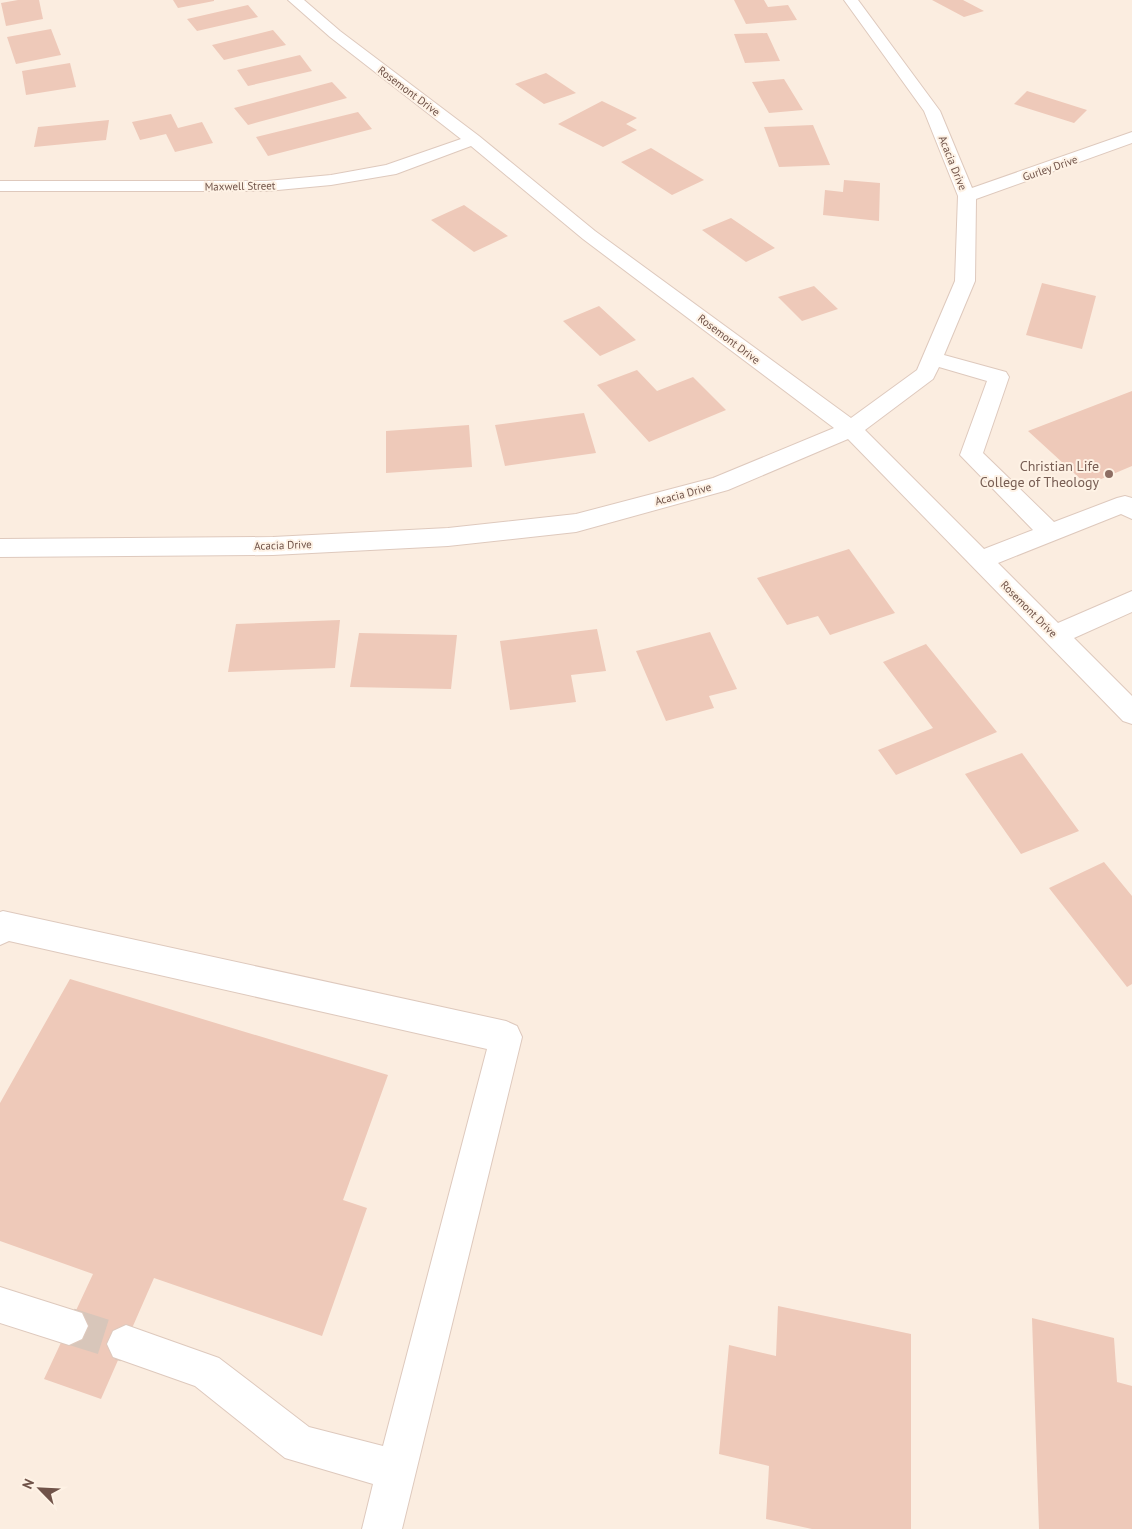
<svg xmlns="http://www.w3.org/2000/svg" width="1132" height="1529" viewBox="0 0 1132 1529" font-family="'PT Sans',sans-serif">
	<rect width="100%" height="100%" fill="#fbede0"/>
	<!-- building -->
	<path fill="#eec9b9" d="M 18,0 L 39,0 L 43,19 L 6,26 L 1,3 Z
		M 173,0 L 214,0 L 214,1 L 178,8 Z
		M 734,0 L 764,0 L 768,7 L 788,5 L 797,20 L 746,24 Z
		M 932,0 L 963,0 L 984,11 L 964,17 Z
		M 248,5 L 258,17 L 197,31 L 187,19 Z
		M 51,29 L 61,55 L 16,64 L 7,37 Z
		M 273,30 L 286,45 L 224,60 L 212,45 Z
		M 767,33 L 780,61 L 745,63 L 734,34 Z
		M 300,55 L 312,71 L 248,86 L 237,70 Z
		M 70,63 L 76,87 L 26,95 L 22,71 Z
		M 546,73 L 576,93 L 544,104 L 515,84 Z
		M 784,79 L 803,110 L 769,113 L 752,82 Z
		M 332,82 L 347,98 L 248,125 L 234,108 Z
		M 1027,91 L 1087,110 L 1074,123 L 1014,104 Z
		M 602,101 L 637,118 L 626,124 L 637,130 L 603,147 L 558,124 Z
		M 358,112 L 372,129 L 268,156 L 256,137 Z
		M 171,114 L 178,128 L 202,122 L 213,143 L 175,152 L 166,134 L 140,140 L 132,122 Z
		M 109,120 L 106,140 L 34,147 L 38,127 Z
		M 813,125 L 830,165 L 779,167 L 764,127 Z
		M 651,148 L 704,180 L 672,195 L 621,162 Z
		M 844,180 L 880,183 L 879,221 L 823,215 L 825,190 L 843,192 Z
		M 464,205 L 508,236 L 474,252 L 431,220 Z
		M 731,218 L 775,248 L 746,262 L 702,230 Z
		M 1042,283 L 1096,296 L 1082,349 L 1026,335 Z
		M 814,286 L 838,309 L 802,321 L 778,297 Z
		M 599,306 L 636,340 L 600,356 L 563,321 Z
		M 637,370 L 657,391 L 693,377 L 726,410 L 649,442 L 597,385 Z
		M 1132,391 L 1132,466 L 1087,485 L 1028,431 Z
		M 584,413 L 596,453 L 505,466 L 495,425 Z
		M 469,425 L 472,467 L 386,473 L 386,431 Z
		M 849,549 L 895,613 L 830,635 L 818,616 L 787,625 L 757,578 Z
		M 340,620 L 335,668 L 228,672 L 236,624 Z
		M 597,629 L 606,671 L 571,675 L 576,702 L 510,710 L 500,641 Z
		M 710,632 L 737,689 L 709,696 L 714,708 L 666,721 L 636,651 Z
		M 359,633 L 457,635 L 451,689 L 350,687 Z
		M 926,644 L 997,732 L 896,775 L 878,750 L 933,728 L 883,662 Z
		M 1022,753 L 1079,831 L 1021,854 L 965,774 Z
		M 1104,862 L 1132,896 L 1132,984 L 1127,987 L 1049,888 Z
		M 70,979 L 388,1075 L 343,1200 L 367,1208 L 322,1336 L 154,1278 L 101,1399 L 44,1379 L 93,1274 L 0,1241 L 0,1103 Z
		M 778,1306 L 911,1334 L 911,1529 L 812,1529 L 766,1519 L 769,1466 L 719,1454 L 729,1345 L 776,1356 Z
		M 1032,1318 L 1114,1338 L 1117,1382 L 1132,1386 L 1132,1529 L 1039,1529 Z"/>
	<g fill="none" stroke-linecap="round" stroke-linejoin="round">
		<!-- minor-tunnel -->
		<path stroke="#d8c6ba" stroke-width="36" stroke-dasharray="36 18" stroke-linecap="butt" d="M 69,1326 L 126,1344"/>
		<!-- minor casing -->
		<g stroke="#dec9bd" stroke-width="2">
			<path id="minor" d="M 288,0 L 304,0 L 340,31 L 479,136 L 595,231 L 851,418 L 917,370 L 955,281 L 958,196 L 924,111 L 844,0 L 858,0 L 940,111 L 972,188 L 1132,132 L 1132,143 L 976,199 L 975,281 L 944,355 L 1006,372 L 1009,377 L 983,453 L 1054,522 L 1117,498 L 1125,496 L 1132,498 L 1132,519 L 1121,514 L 998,563 L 1058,623 L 1132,591 L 1132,612 L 1074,638 L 1132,696 L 1132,724 L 1123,721 L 848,439 L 728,490 L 576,532 L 448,546 L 273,555 L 0,557 L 0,539 L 273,537 L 448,528 L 576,514 L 713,478 L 834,428 L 583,239 L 471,146 L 396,174 L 331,185 L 267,191 L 0,191 L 0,181 L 267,181 L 331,175 L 386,165 L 461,139 L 330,37 ZM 939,367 L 987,381 L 960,455 L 1033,530 L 984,549 L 865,430 L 933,379 Z
				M 3,911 L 506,1021 L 517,1026 L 522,1037 L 402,1529 L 362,1529 L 373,1484 L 285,1458 L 195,1386 L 113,1357 L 107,1344 L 113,1331 L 126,1325 L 219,1358 L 309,1427 L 383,1446 L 487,1049 L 9,941 L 0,945 L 0,912 Z
				M 0,1287 L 82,1313 L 88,1326 L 82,1339 L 69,1345 L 0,1323 Z"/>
		</g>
		<!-- minor -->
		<use href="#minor" fill="#fff" fill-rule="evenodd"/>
	</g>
	<!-- markers -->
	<circle fill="#8d6e63" stroke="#fef2e5" stroke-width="2" cx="1109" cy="474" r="5"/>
	<g text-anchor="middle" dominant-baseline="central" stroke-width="4" stroke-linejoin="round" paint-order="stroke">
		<!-- far-street labels -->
		<g font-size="11" fill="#705349" stroke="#fef2e5">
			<text transform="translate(409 91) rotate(37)">Rosemont Drive</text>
			<text transform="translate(953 163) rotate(68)">Acacia Drive</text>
			<text transform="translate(1050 168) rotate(-19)">Gurley Drive</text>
			<text transform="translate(240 186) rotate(-1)">Maxwell Street</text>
			<text transform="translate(729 339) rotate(37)">Rosemont Drive</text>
			<text transform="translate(683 494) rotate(-15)">Acacia Drive</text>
			<text transform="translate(283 545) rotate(-2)">Acacia Drive</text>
			<text transform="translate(1029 609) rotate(45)">Rosemont Drive</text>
		</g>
		<!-- education labels -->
		<g font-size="14" fill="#785e54" stroke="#fef2e5" text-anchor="end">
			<text x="1099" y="466">Christian Life<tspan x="1099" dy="16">College of Theology</tspan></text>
		</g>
	</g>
	<!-- north arrow -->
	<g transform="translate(40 1489) rotate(294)" stroke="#fef2e5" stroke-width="4" paint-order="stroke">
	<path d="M0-4L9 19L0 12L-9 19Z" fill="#705349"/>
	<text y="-8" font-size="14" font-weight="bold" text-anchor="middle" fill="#705349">N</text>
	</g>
</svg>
